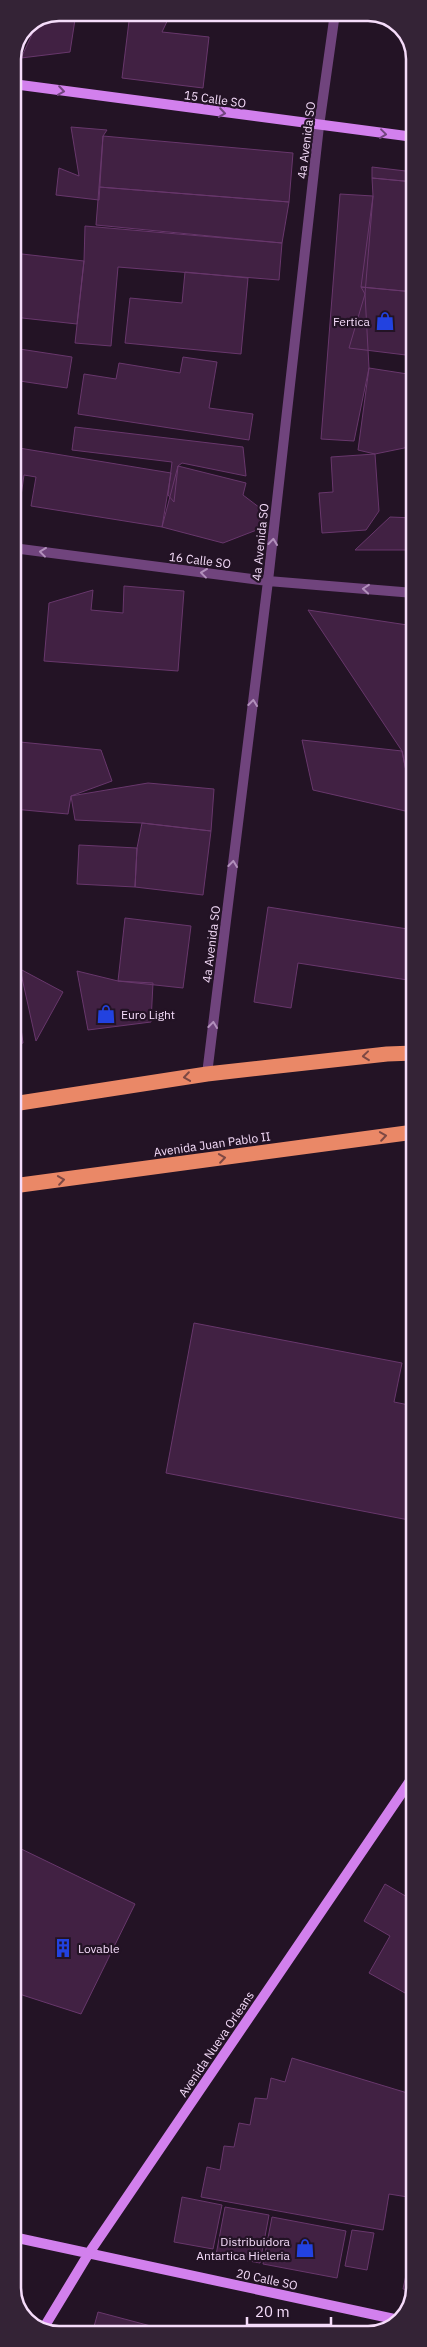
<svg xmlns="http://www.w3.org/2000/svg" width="427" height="2347" viewBox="0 0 427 2347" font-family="'IBM Plex Sans',sans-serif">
	<rect width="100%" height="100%" fill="#231325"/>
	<!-- building -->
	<path fill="#412143" stroke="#68376c" d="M 60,12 L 76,13 L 70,52 L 21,58 L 35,28 L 27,26 Z
		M 130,13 L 171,13 L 162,32 L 209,37 L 203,88 L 122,78 Z
		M 71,127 L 107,130 L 103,136 L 99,200 L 56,195 L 59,168 L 79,176 Z
		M 103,136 L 293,153 L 289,202 L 99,187 Z
		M 372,167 L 414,172 L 414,182 L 372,178 Z
		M 372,178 L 414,182 L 414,292 L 361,287 L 373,196 Z
		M 99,187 L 289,202 L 282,243 L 96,225 Z
		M 340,194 L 373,196 L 365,294 L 369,368 L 354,441 L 321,439 Z
		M 85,226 L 282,243 L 279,280 L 118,267 L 111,346 L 75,343 L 84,261 Z
		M 13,253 L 84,261 L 77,324 L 13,317 Z
		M 185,272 L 248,278 L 241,354 L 125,343 L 130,298 L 182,303 Z
		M 361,287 L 414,292 L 414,356 L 349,348 L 365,294 Z
		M 13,348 L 72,357 L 67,388 L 13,380 Z
		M 183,357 L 217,362 L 209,408 L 253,414 L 249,440 L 78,414 L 84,374 L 116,379 L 119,363 L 180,373 Z
		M 369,368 L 414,375 L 414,446 L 375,454 L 358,450 Z
		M 75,427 L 243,447 L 246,476 L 182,463 L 178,466 L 174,502 L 168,495 L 172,462 L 72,450 Z
		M 13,447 L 171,473 L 162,527 L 31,506 L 36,477 L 24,475 L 20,503 L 13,502 Z
		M 375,454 L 379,511 L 366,530 L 322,533 L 319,493 L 333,492 L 331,457 Z
		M 178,466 L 246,483 L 243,495 L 260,508 L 267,526 L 223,543 L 162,527 Z
		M 390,517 L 414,518 L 414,550 L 355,550 Z
		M 124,586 L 184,591 L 178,671 L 44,661 L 49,603 L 93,590 L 91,610 L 123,613 Z
		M 308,610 L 414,626 L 414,778 L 407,776 L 402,751 Z
		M 302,740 L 402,751 L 407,776 L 414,778 L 414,813 L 313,790 Z
		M 20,742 L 101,750 L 112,781 L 71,796 L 68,814 L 13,809 Z
		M 13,781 L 15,782 L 13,801 Z
		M 148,783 L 214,789 L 211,831 L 142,823 L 75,820 L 71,796 Z
		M 142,823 L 211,831 L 203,895 L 135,887 L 137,848 Z
		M 79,845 L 137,848 L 135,887 L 77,884 Z
		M 268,907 L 414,930 L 414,981 L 298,963 L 291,1008 L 254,1002 Z
		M 125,918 L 191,926 L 183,988 L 118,981 Z
		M 20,969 L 63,992 L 36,1041 Z
		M 77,971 L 118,981 L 153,983 L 151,1022 L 88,1030 Z
		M 15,985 L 23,1043 L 13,1046 L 13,988 Z
		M 194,1323 L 402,1363 L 394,1402 L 414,1406 L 414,1521 L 166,1473 Z
		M 13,1845 L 135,1904 L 81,2014 L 13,1992 Z
		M 385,1884 L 414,1901 L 414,1998 L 369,1973 L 390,1936 L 364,1921 Z
		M 292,2058 L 414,2095 L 414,2198 L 389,2194 L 383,2230 L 201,2197 L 207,2167 L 220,2170 L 224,2146 L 234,2147 L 239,2123 L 250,2125 L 255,2098 L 267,2099 L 271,2078 L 285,2082 Z
		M 182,2197 L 222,2205 L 213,2249 L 174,2242 Z
		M 225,2207 L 269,2215 L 260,2263 L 216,2255 Z
		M 272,2217 L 346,2231 L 337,2278 L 263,2264 Z
		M 352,2230 L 374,2233 L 367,2270 L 345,2266 Z
		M 414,2237 L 414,2288 L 413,2291 L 403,2289 Z
		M 98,2312 L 181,2334 L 92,2334 Z"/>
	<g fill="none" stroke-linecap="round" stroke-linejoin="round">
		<!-- street -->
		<path stroke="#70447d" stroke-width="10" d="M 13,548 L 268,581 L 414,593
			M 207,1074 L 268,581 L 319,126 L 335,13"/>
		<!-- secondary -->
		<path stroke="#d280ed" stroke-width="10" d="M 13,84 L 414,137
			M 13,2237 L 399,2320
			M 43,2329 L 89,2253 L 414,1775"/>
		<!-- highway -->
		<path stroke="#ea8867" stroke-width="15" d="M 13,1104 L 207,1074 L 387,1054 L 414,1053
			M 13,1186 L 414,1132"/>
	</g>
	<!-- one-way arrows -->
	<defs><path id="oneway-chevron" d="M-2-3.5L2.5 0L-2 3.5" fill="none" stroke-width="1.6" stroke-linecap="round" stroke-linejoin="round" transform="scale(1.25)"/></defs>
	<g stroke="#72447f">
		<use href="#oneway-chevron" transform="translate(61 91) rotate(8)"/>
		<use href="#oneway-chevron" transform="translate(222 113) rotate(8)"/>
		<use href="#oneway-chevron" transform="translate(383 134) rotate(7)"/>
	</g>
	<g stroke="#b290bc">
		<use href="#oneway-chevron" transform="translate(273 542) rotate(-84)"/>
		<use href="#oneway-chevron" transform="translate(43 552) rotate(-173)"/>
		<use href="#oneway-chevron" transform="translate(204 573) rotate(-173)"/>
		<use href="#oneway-chevron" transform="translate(366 589) rotate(-175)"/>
		<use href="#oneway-chevron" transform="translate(253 703) rotate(-83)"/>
		<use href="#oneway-chevron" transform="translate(233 864) rotate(-83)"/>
		<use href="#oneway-chevron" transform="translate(213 1025) rotate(-83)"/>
	</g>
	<g stroke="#7d4843">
		<use href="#oneway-chevron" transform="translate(366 1056) rotate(174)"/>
		<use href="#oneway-chevron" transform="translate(187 1077) rotate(172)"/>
		<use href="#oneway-chevron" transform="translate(383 1136) rotate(-8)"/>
		<use href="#oneway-chevron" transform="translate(222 1158) rotate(-8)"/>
		<use href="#oneway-chevron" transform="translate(61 1180) rotate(-8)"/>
	</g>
	<!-- icons -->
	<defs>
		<g id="shop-bare" transform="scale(1.5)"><path d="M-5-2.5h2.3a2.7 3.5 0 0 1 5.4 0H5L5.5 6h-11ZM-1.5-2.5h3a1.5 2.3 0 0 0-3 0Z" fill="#2242e0" stroke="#231325" stroke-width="2.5" paint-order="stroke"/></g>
		<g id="building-bare" transform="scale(1.5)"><path d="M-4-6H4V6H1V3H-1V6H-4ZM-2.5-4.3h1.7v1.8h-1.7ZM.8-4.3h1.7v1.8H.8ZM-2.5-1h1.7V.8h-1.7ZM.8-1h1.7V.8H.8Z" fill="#2242e0" stroke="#231325" stroke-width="2.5" paint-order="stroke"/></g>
	</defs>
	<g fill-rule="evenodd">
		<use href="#shop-bare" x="385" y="321"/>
		<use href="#shop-bare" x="106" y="1014"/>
		<use href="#building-bare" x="63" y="1948"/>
		<use href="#shop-bare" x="305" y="2248"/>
	</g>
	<g text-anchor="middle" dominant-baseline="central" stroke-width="4.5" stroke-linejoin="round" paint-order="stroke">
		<!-- street labels -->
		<g font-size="12" fill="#f5dcfa" stroke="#231325">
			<text transform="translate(215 99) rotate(8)">15 Calle SO</text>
			<text transform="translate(306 140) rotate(-83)">4a Avenida SO</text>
			<text transform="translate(260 542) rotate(-84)">4a Avenida SO</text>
			<text transform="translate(200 560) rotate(7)">16 Calle SO</text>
			<text transform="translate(211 944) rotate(-83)">4a Avenida SO</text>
			<text transform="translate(212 1144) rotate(-8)">Avenida Juan Pablo II</text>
			<text transform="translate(216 2044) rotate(-56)">Avenida Nueva Orleans</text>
			<text transform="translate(267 2279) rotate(12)">20 Calle SO</text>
		</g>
		<!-- poi labels -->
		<g font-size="12" fill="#f5dcfa" stroke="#231325" text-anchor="end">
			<text x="370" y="321">Fertica</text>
			<text x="121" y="1014" text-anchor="start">Euro Light</text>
			<text x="78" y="1948" text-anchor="start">Lovable</text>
			<text x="290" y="2241">Distribuidora<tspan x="290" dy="14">Antartica Hieleria</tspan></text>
		</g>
	</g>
	<!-- crop -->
	<path d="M0 0H427V2347H0ZM59 21H368A38 38 0 0 1 406 59V2288A38 38 0 0 1 368 2326H59A38 38 0 0 1 21 2288V59A38 38 0 0 1 59 21Z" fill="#342336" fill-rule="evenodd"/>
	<path fill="none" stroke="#f5dcfa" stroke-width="2.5" d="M59 21H368A38 38 0 0 1 406 59V2288A38 38 0 0 1 368 2326H59A38 38 0 0 1 21 2288V59A38 38 0 0 1 59 21Z"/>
	<!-- scale -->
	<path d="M247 2317v8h84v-8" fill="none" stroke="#f5dcfa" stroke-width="2.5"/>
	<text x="255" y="2317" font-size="15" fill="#f5dcfa" stroke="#231325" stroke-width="4" paint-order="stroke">20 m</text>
</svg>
